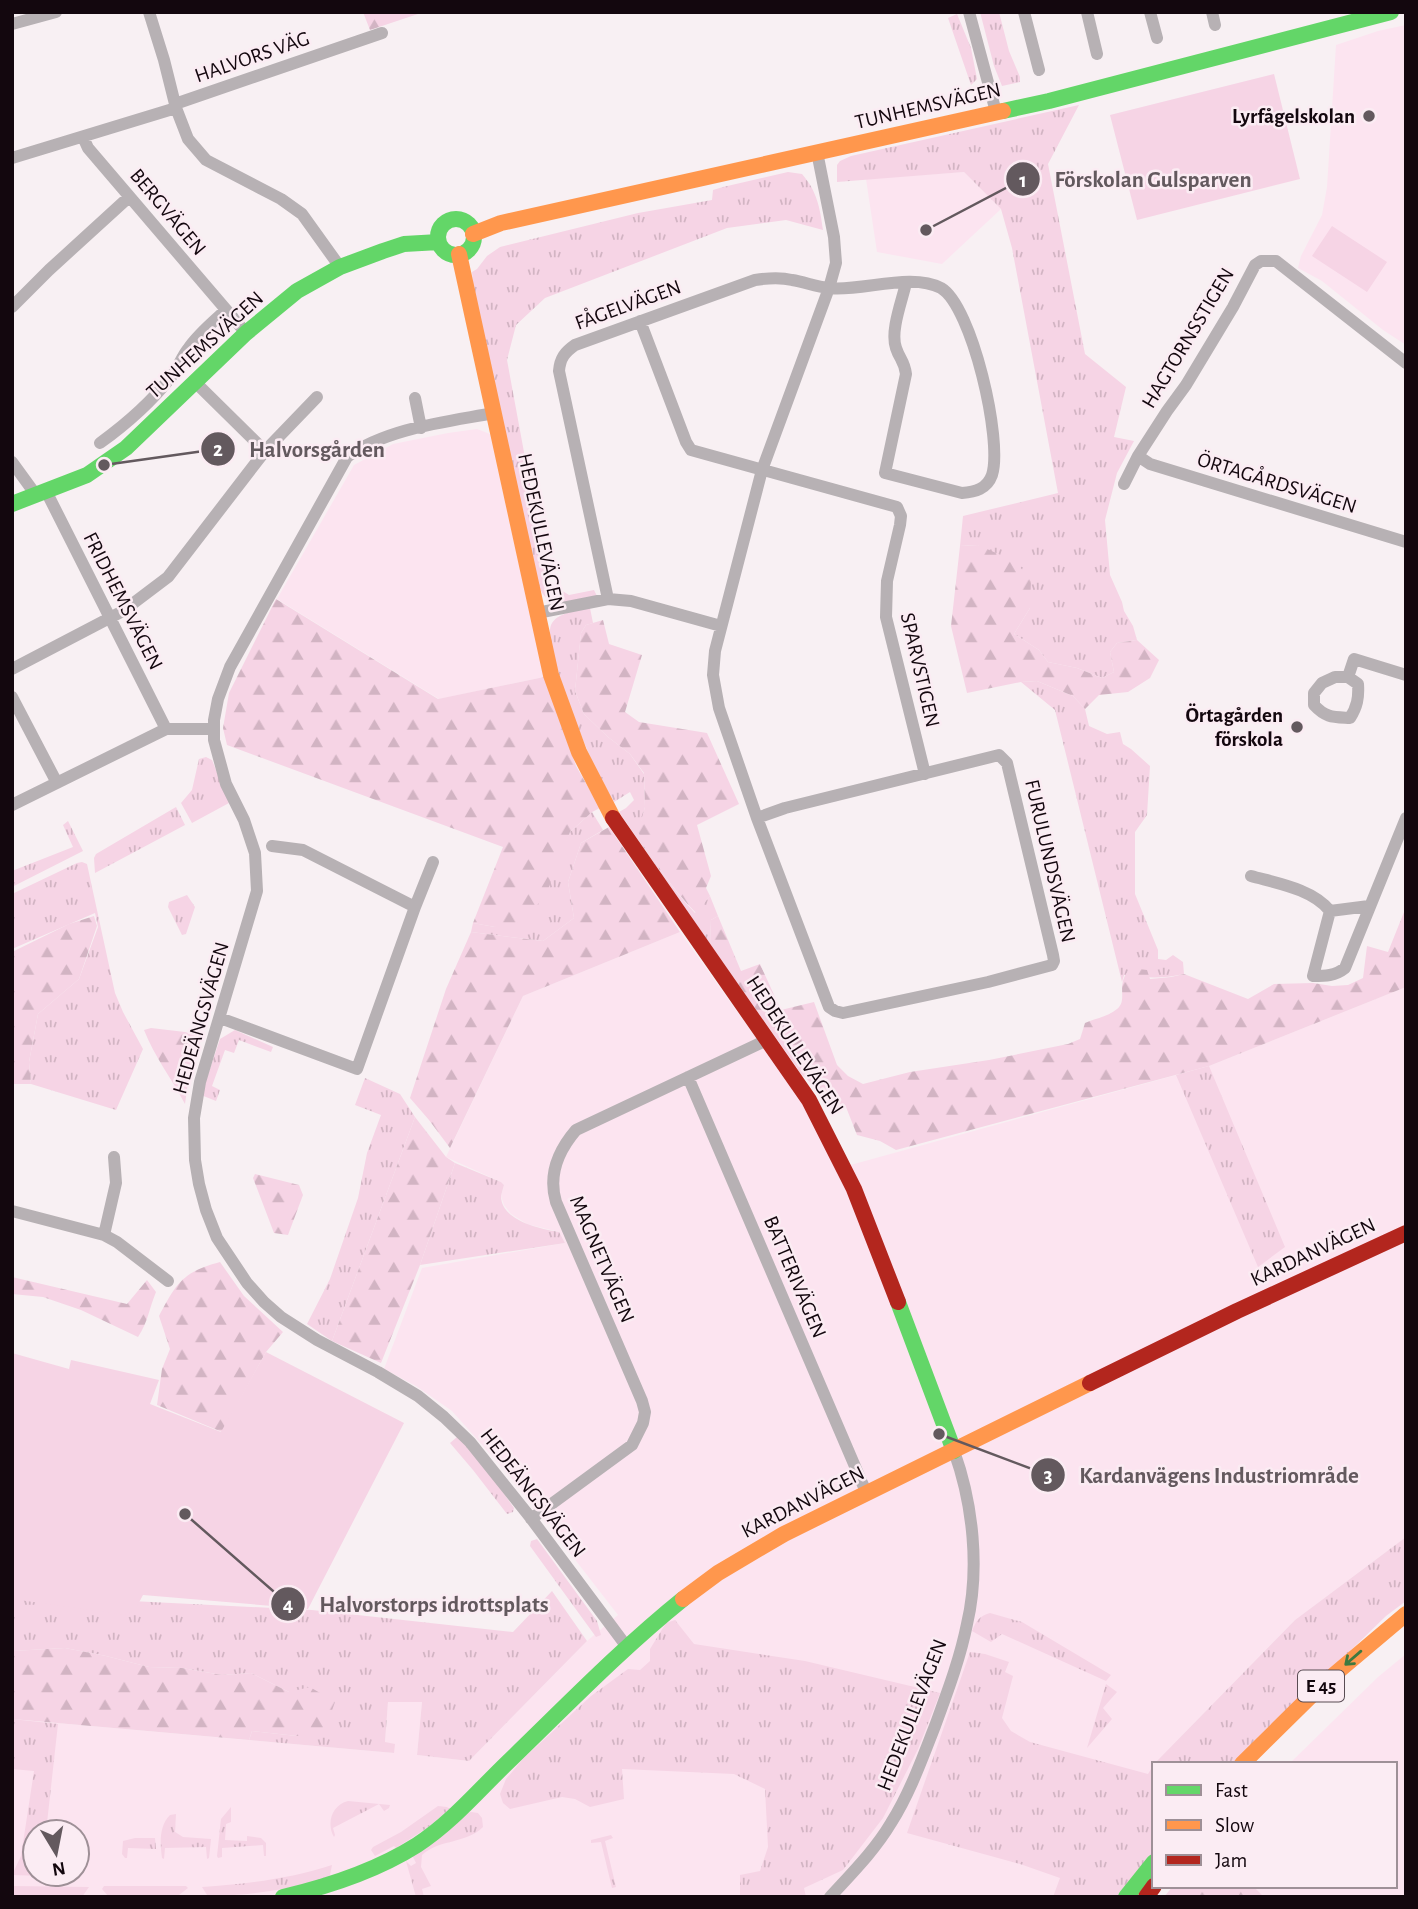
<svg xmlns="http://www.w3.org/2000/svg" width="1418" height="1909" viewBox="0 0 1418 1909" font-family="'Alegreya Sans',sans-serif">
	<defs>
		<pattern id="grass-tufts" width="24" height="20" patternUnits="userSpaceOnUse" patternTransform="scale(1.75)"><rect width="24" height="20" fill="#f6d4e5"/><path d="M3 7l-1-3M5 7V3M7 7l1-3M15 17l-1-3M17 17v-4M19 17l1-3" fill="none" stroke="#d2b4c3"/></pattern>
		<pattern id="forest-firs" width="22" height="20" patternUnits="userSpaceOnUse" patternTransform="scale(1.75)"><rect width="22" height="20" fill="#f6d4e5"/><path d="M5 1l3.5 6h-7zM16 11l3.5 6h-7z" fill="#d2b4c3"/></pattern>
	</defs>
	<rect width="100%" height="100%" fill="#f8f0f3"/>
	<!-- built -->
	<path fill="#fce4f0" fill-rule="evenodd" d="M 1406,25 L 1406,345 L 1383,330 L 1322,281 L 1298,268 L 1301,256 L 1322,215 L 1327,187 L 1336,45 L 1378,31 Z
		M 964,172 L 1001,209 L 942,264 L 877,252 L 866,179 Z
		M 477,429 L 490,434 L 544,677 L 439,699 L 277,599 L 354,465 L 393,444 L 448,433 Z
		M 680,932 L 804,1105 L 836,1169 L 1209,1066 L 1406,987 L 1406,1537 L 1295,1620 L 1154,1764 L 1096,1879 L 1083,1897 L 12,1897 L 12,1719 L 394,1753 L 385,1743 L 388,1701 L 422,1702 L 417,1755 L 469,1761 L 587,1641 L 618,1615 L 556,1535 L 558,1519 L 546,1497 L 531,1500 L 452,1411 L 416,1386 L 384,1369 L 422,1268 L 565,1243 L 559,1232 L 527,1224 L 511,1214 L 504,1205 L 501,1196 L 504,1185 L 501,1182 L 446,1157 L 523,996 ZM 35,1832 L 77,1832 L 77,1874 L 35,1874 Z
		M 1406,1654 L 1406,1897 L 1166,1897 L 1175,1886 L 1395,1886 L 1395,1764 L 1289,1764 L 1378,1677 Z"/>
	<!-- grass -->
	<path fill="url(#grass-tufts)" d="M 980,12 L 999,12 L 1009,51 L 1020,77 L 1020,82 L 1002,86 L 994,66 Z
		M 957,14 L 971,48 L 977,79 L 971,85 L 948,18 Z
		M 1079,105 L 1048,164 L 1085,354 L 1126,387 L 1114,437 L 1134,441 L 1117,473 L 1105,520 L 1110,575 L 1122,602 L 1124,611 L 1133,626 L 1137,640 L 1117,643 L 1110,652 L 1114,672 L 1102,678 L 1077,668 L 1048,662 L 1039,650 L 1014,634 L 1030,608 L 978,545 L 960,546 L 963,516 L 1058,493 L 1012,248 L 1001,209 L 964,172 L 837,182 L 837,165 L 840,161 L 851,156 Z
		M 788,172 L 802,174 C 817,191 820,208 823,230 L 786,220 L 727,228 L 545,298 L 516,325 L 507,360 L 548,582 L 569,595 L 594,590 L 597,596 C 586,598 558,606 549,600 C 544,597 541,591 538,586 L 474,297 L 472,272 L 477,269 L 487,256 L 500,247 L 638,213 L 712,200 L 713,190 L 723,187 Z
		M 590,608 L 593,623 L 586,625 L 581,633 L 575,691 L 584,714 L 608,737 L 630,754 L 644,774 L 645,807 L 639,832 C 654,861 672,889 695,913 L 710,896 L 718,916 L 711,920 L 710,944 L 619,812 L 626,808 L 634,800 L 630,792 L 614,802 C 607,790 600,777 594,764 C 583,742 543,644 551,625 C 557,612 577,611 590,608 Z
		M 1037,681 L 1073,696 L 1085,709 L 1089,726 L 1107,734 L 1120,732 L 1123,744 L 1131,749 L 1150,766 L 1147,815 L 1135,832 L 1135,894 L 1158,950 L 1158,959 L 1166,960 L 1173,955 L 1183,962 L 1184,974 C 1162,979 1147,978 1124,975 L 1122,982 L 1055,710 L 1021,682 Z
		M 206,757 L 212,760 L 229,803 L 192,823 L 181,803 L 192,790 L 199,759 Z
		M 176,807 L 185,825 L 95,873 L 94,858 L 96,854 Z
		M 592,812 L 603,830 L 581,843 L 568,882 L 574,918 L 543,941 L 471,932 L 473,923 L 495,927 L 563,847 L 570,832 Z
		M 68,821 L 83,851 L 12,887 L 12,871 L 73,847 L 63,825 Z
		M 82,862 L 87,864 L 115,993 L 123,1012 L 143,1049 L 116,1110 L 31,1084 L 29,1062 L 38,1014 L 79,979 L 98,927 L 95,913 L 12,949 L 12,894 L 77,863 Z
		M 187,895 L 195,907 L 186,934 L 182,935 L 168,907 L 169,902 Z
		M 235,1030 L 273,1047 L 271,1052 L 239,1040 L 234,1053 L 225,1050 L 212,1086 L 220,1090 L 216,1101 L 201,1095 L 220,1039 Z
		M 1209,1066 L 1285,1247 L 1258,1267 L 1176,1075 Z
		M 365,1078 L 400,1094 L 415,1117 L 332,1341 L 307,1324 L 330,1279 L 358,1198 L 367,1153 L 381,1115 L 355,1105 Z
		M 455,1163 L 501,1182 L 504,1185 C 503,1188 502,1192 501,1196 C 501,1221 541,1229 559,1232 L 565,1243 L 420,1265 Z
		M 457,1437 L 460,1438 L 491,1475 L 514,1508 L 513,1512 L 507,1514 L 473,1470 L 450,1443 Z
		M 1406,1537 L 1406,1601 L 1386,1616 L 1234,1764 L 1154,1764 L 1154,1857 L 1119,1897 L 1053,1897 L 1060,1878 L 1020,1864 L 907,1833 L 970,1652 L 985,1654 L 1009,1662 L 1005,1672 L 1013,1676 L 1002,1718 L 1011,1731 L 1030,1742 L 1148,1774 L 1154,1764 L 1295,1620 Z
		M 537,1539 L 597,1621 L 601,1635 L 596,1637 L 530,1546 L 531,1541 Z
		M 552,1591 L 587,1641 L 469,1761 L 417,1755 L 422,1702 L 388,1702 L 385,1742 L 395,1744 L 394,1753 L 249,1740 L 252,1731 L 297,1736 L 289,1692 L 251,1673 L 222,1675 L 182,1668 L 149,1667 L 106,1656 L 65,1648 L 12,1651 L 12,1595 L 312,1610 L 513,1632 Z
		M 990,1613 L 1022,1622 L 1111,1675 L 1106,1681 L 1002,1634 L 991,1642 L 972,1631 C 976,1621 979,1616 990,1613 Z
		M 675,1620 L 694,1644 L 805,1661 L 940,1693 L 918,1749 L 883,1818 L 843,1870 L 804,1888 L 806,1897 L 740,1897 L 740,1875 L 760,1871 L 768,1847 L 765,1789 L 734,1774 L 622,1769 L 624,1799 L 590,1807 L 575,1799 L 562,1797 L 510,1809 L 503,1803 L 500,1794 L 506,1779 L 523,1759 L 591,1696 L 628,1669 L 640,1670 L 650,1661 L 650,1649 L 666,1623 Z
		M 1106,1684 L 1117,1692 L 1103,1708 L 1112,1719 L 1087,1748 Z
		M 12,1719 L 58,1724 L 46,1832 L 35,1832 L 35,1874 L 42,1874 L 42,1876 L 12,1875 L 21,1856 L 34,1771 L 12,1769 Z
		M 348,1801 L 390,1805 L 389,1808 L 384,1811 L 379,1804 L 333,1828 L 335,1835 L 334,1837 C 326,1823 332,1805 348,1801 Z
		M 438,1806 L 447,1807 L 450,1809 L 427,1828 L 396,1848 L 394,1846 L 375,1856 L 371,1850 L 373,1847 L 401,1832 Z
		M 231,1807 L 231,1822 L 226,1824 L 225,1840 L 247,1841 L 247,1836 L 261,1838 L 266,1843 L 266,1856 L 264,1856 L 263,1845 L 222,1848 L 222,1857 L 218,1858 L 217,1856 L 221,1819 Z
		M 471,1812 L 478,1813 L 482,1818 L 483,1827 C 466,1844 439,1839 422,1855 L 421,1867 L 431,1886 L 422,1889 L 424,1897 L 416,1897 L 406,1861 L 411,1866 L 416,1863 L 412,1855 L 466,1813 Z
		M 176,1814 L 175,1832 L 183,1837 L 211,1839 L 209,1858 L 207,1859 L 206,1847 L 165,1848 L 164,1859 L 162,1858 C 160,1843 159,1826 170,1815 Z
		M 611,1835 L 613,1838 L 605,1841 L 616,1887 L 612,1888 L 601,1842 L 591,1843 L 591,1840 Z
		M 135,1838 L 155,1838 L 156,1849 L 128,1848 L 127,1858 L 125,1858 L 122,1854 L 123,1841 Z
		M 332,1865 L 330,1875 L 327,1878 C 287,1890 253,1895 211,1896 L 207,1895 L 202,1887 C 246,1884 289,1879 332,1865 Z
		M 13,1886 L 89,1887 L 82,1897 L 12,1895 Z
		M 104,1886 L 186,1886 L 188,1888 L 179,1895 L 108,1896 L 102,1889 Z"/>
	<!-- forest -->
	<path fill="url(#forest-firs)" d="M 363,12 L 424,12 L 370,30 Z
		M 978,545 L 1014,561 L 1031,579 L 1030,608 L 1014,634 L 1039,650 L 1048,662 L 1077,668 L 1102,678 L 1114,672 L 1110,652 L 1117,643 L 1137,640 L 1159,660 L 1150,678 L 1128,692 L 1099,695 L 1085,709 L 1073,696 L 1037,681 L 1021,682 L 967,693 L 951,626 L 960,546 Z
		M 276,599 L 438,699 L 544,677 L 576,766 L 600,808 L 592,812 L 570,832 L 547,892 L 530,915 L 517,923 L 495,927 L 473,923 L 503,847 L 227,745 L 223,728 L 229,693 Z
		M 603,620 L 609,644 L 642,655 L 625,712 L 639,722 L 707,733 L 739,804 L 697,825 L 711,876 L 706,888 L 710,896 L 696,913 C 672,889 654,861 638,832 L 645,807 L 644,773 L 630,754 L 608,737 L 584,714 L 575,691 L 581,633 L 586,625 Z
		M 609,827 L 680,932 L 523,996 L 450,1148 L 429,1120 L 410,1098 L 446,989 L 471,932 L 543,941 L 574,918 L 568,882 L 581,843 Z
		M 1406,907 L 1406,987 L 1209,1066 L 896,1150 L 880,1141 L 857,1135 L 846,1107 L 829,1099 L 802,1075 L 710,944 L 711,920 L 718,916 L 741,971 L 760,964 L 781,1010 L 814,1002 L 837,1065 L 848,1076 L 863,1084 L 910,1072 L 989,1060 L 1068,1044 L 1080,1039 L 1085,1023 C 1094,1019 1109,1016 1117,1009 C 1129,999 1114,984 1131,968 L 1147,970 L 1150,979 L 1171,977 L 1184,974 L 1248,999 L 1274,984 L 1313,983 L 1332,986 L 1348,985 L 1363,978 L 1367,946 L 1388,952 Z
		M 94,916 L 97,926 L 79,979 L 38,1014 L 29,1062 L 31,1084 L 12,1084 L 12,952 L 69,924 Z
		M 151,1028 L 185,1032 L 202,1037 L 189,1075 L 185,1104 C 172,1079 154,1056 144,1030 Z
		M 415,1117 L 446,1157 L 455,1163 L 420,1265 L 381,1363 L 332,1341 Z
		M 255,1174 L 299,1185 L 303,1195 L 288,1235 L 274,1233 L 253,1178 Z
		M 220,1262 L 244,1296 L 283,1332 L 266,1352 L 222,1432 L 157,1405 L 162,1369 L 170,1349 L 159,1316 C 176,1284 182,1272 220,1262 Z
		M 12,1277 L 127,1304 L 147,1280 L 156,1292 C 149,1309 148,1322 138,1337 L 81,1310 L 43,1297 L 12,1294 Z
		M 65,1648 L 106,1656 L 149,1667 L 182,1668 L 222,1675 L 251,1673 L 289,1692 L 310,1687 L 335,1702 L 324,1733 L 297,1736 L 252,1731 L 249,1740 L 12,1719 L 12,1651 Z
		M 1173,1886 L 1253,1886 L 1264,1897 L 1164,1897 Z"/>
	<!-- garden -->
	<path fill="#f6d4e5" d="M 1274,74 L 1300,179 L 1137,220 L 1110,115 Z
		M 1332,226 L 1387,262 L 1367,292 L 1312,256 Z
		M 266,1352 L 404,1423 L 308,1609 L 143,1595 L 135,1610 L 126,1615 L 12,1599 L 12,1353 L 69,1369 L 71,1360 L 159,1380 L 150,1404 L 221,1432 Z"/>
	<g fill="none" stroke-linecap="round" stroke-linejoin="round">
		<!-- street -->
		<path stroke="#b7b1b4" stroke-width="12" d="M 149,12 L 164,60 L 176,108 L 188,139 L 206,160 L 281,199 L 302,214 L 340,267
			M 969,12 L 996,112
			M 1024,12 L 1039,70
			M 1087,12 L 1097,54
			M 1150,12 L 1157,38
			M 1212,12 L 1215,25
			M 12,24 L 56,12
			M 175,104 L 382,33
			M 83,137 L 88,148 L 246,333
			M 12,158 L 176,108
			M 12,307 L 49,270 L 129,197
			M 640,321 L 686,442 L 691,450 L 897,507 L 901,516 L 900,525 L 887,581 L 886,617 L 925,774
			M 194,381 L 265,451
			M 415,398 L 421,428
			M 494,413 C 446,422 387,428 347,457 L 230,667 L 218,699 L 214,720 L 214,740 L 226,784 L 244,820 L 255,853 L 257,891 L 200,1082 L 194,1118 L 195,1160 L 199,1184 L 206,1210 L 217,1238 L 247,1283 L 264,1302 L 281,1317 L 317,1340 L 378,1372 L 418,1396 L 444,1417 L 470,1442 L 530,1517 L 627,1647
			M 100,443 C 125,425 152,401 171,377 C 178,368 181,358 188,349 C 198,334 213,322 226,310
			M 1138,456 L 1150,464 L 1406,542
			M 12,462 L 36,495
			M 1124,484 L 1138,456 L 1167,411 L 1186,385 L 1233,307 L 1255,265 L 1261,261 L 1276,261 L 1406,363
			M 46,491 L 166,729
			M 537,613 L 608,599
			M 721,626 L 631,601 L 608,599 L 559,371 C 560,358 565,352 575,345 L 755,280 C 768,278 780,277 792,280 C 805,282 816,287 829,288 C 861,292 911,272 941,288 C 972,306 1003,441 992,475 C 987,489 975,492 962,493 L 885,473 L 906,374 C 904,360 900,360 896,348 C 890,331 902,301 906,283
			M 12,669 L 123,611 L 168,577 L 265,451 L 317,397
			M 1335,677 L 1348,677 L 1358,684 C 1359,698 1357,707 1350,718 C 1333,717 1326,718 1314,705 L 1314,693 L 1322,683 Z
			M 1348,677 L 1354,659 L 1406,675
			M 12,697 L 57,783
			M 12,805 L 166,729 L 213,729
			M 757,818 L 785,808 L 999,755 L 1007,763 L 1053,955 L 1054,961 L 1052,965 L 988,982 L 843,1013 L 835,1011 L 829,1007 L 757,818 L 719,708 L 713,675 L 715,651 L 762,470 L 829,288 L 836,263 L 834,237 L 817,152
			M 272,846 L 303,850 L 415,907
			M 1251,876 C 1276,883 1313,889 1330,911
			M 1369,906 L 1330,911 L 1313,976 C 1325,976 1335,976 1345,968 L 1406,818
			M 220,1018 L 357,1069 L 415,907 L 433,862
			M 688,1077 L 866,1492
			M 12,1211 L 104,1235 L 117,1242 L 168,1281
			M 104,1235 L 116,1183 L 114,1157
			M 531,1519 L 632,1445 L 643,1423 L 645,1412 L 642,1401 L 556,1202 C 548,1175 558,1151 576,1130 L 767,1040
			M 830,1897 C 852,1873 875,1850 891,1823 C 910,1793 922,1759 935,1726 C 947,1693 960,1659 967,1624 C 980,1569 973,1504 954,1451"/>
		<!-- fast -->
		<path stroke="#63d668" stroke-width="16" d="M 1003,111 L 1049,101 L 1391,12
			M438 237a18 18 0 1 1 36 0a18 18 0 1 1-36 0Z
			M 12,504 L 87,475 L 126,448 L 246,333 L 297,291 L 340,267 L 383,251 L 404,244 L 439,242
			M 898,1302 L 954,1451
			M 283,1897 C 330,1886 376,1871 417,1845 C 451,1823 478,1791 507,1763 C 565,1707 621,1649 683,1599
			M 1126,1897 L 1154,1862"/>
		<!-- slow -->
		<path stroke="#ff974d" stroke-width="16" d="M 473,234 L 501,223 L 1003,111
			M 459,254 L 551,675 L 579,752 L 613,818
			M 683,1599 L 718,1573 L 784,1534 L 1090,1383
			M 1242,1764 L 1323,1684 L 1406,1614"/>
		<!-- jam -->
		<path stroke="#b3261e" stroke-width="16" d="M 613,818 L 809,1100 L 854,1189 L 898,1302
			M 1090,1383 L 1237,1311 L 1406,1233
			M 1146,1897 L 1154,1886"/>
	</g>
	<!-- one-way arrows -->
	<defs><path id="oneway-shaft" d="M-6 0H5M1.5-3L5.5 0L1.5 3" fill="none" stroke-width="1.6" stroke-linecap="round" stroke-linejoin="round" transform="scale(1.75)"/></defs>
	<use stroke="#3f7940" href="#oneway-shaft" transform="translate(1353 1658) rotate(139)"/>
	<!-- markers -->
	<g fill="#63595e" stroke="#fbecf3" stroke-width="2.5">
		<circle cx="1369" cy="116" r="7"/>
		<circle cx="1297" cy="727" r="7"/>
	</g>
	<g text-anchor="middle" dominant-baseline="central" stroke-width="5" stroke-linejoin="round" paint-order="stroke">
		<!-- shield labels -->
		<rect fill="#fbecf3" stroke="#594c53" stroke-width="2" x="1298" y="1670.5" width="46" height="31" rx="5"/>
		<g font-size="19" font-weight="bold" fill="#13070e">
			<text x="1321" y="1686">E 45</text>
		</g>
		<!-- street labels -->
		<g font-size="21" fill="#13070e" stroke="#fbecf3">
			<text transform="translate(252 57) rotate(-19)">HALVORS VÄG</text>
			<text transform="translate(928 106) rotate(-13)">TUNHEMSVÄGEN</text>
			<text transform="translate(168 212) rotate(50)">BERGVÄGEN</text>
			<text transform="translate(628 305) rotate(-20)">FÅGELVÄGEN</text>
			<text transform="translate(1188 338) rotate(-59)">HAGTORNSSTIGEN</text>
			<text transform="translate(205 345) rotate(-42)">TUNHEMSVÄGEN</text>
			<text transform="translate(1277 483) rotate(17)">ÖRTAGÅRDSVÄGEN</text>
			<text transform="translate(541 532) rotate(78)">HEDEKULLEVÄGEN</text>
			<text transform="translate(123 601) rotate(63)">FRIDHEMSVÄGEN</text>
			<text transform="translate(920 670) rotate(77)">SPARVSTIGEN</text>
			<text transform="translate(1050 861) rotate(77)">FURULUNDSVÄGEN</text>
			<text transform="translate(201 1018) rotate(-74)">HEDEÄNGSVÄGEN</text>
			<text transform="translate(795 1045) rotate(57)">HEDEKULLEVÄGEN</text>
			<text transform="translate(1313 1252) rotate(-25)">KARDANVÄGEN</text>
			<text transform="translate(602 1259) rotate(67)">MAGNETVÄGEN</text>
			<text transform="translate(795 1277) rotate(67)">BATTERIVÄGEN</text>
			<text transform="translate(533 1493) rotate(52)">HEDEÄNGSVÄGEN</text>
			<text transform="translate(803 1502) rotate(-27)">KARDANVÄGEN</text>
			<text transform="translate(912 1715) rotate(-69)">HEDEKULLEVÄGEN</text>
		</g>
		<!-- poi labels -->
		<g font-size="21" font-weight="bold" fill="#13070e" stroke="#fbecf3" text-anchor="end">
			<text x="1355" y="116">Lyrfågelskolan</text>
			<text x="1283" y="715">Örtagården<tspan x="1283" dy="24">förskola</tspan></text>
		</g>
	</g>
	<!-- callouts -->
	<path fill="none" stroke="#63595e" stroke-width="2.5" d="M926 230L1023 179M104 465L218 449M939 1434L1048 1475M185 1514L288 1604"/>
	<g fill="#63595e" stroke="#fbecf3" stroke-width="2.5">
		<circle cx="926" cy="230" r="7"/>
		<circle cx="104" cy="465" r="7"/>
		<circle cx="939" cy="1434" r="7"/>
		<circle cx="185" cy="1514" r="7"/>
		<circle cx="1023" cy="179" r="18"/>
		<circle cx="218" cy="449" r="18"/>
		<circle cx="1048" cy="1475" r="18"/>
		<circle cx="288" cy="1604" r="18"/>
	</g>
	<g font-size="21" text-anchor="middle" font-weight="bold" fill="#fff">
		<text x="1023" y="187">1</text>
		<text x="218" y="456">2</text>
		<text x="1048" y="1482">3</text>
		<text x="288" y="1611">4</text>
	</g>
	<g font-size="23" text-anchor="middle" font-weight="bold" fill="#63595e" stroke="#fbecf3" stroke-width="5" stroke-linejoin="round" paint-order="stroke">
		<text x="1153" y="187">Förskolan Gulsparven</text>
		<text x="317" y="457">Halvorsgården</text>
		<text x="1219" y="1483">Kardanvägens Industriområde</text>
		<text x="434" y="1612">Halvorstorps idrottsplats</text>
	</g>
	<!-- border -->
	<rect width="1418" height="1909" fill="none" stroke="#13070e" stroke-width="28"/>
	<!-- legend -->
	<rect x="1152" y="1762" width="245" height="126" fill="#fbecf3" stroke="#9e9097" stroke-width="2"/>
	<rect x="1166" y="1785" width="35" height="10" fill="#63d668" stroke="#9e9097" stroke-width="2"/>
	<text x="1215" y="1797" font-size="21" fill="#13070e">Fast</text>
	<rect x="1166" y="1820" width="35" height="10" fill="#ff974d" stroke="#9e9097" stroke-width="2"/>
	<text x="1215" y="1832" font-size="21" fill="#13070e">Slow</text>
	<rect x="1166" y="1855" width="35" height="10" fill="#b3261e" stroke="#9e9097" stroke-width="2"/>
	<text x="1215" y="1867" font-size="21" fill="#13070e">Jam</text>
	<!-- north arrow -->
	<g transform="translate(56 1853) rotate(170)"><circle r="33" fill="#fbecf3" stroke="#9e9097" stroke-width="2"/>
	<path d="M0-5L12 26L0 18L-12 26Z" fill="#63595e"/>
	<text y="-10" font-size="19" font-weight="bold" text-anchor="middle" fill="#13070e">N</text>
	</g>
</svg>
